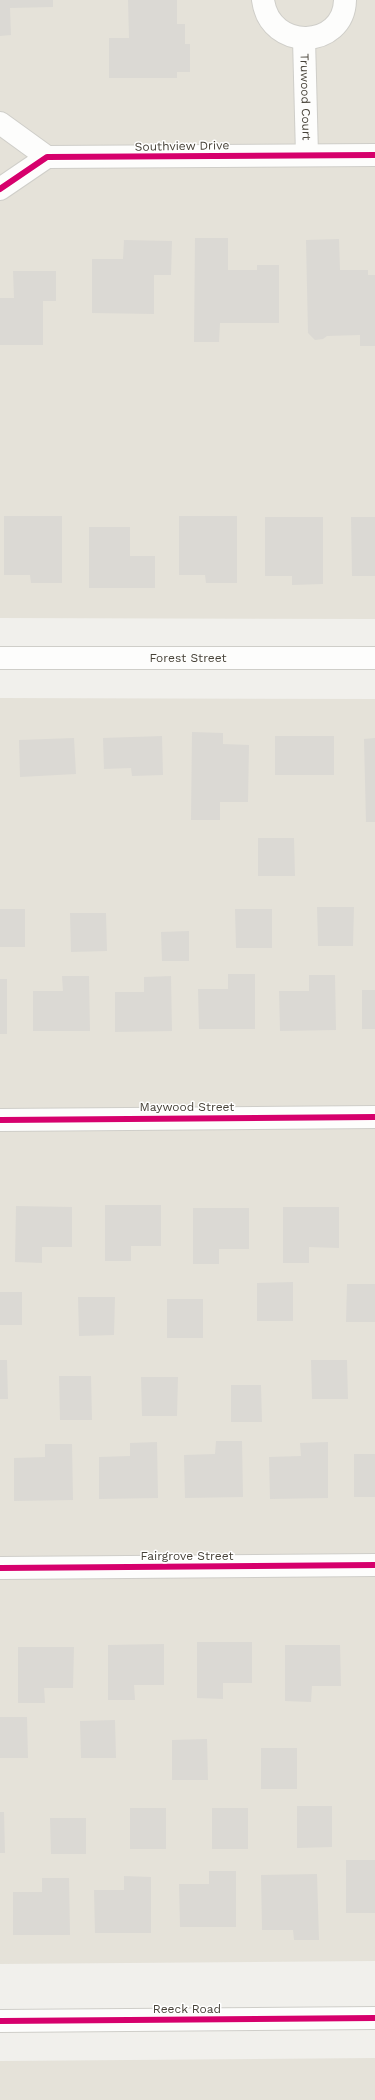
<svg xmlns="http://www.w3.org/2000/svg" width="375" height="2100" viewBox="0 0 375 2100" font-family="'Work Sans',sans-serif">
	<rect width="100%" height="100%" fill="#f1f0ec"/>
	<!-- residential -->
	<path fill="#e5e2d9" d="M 0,0 L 375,0 L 375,619 L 0,618 Z
		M 0,698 L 375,699 L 375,1961 L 0,1964 Z
		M 375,2058 L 375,2100 L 0,2100 L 0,2061 Z"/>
	<!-- building -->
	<path fill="#dbd9d4" d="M 0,0 L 53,0 L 53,7 L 10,8 L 11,35 L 0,36 Z
		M 128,0 L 177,0 L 177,24 L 185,24 L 185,44 L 190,44 L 190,72 L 177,72 L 177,78 L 109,78 L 109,38 L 129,38 Z
		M 195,238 L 228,238 L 228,270 L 257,270 L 257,265 L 279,265 L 279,323 L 220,323 L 219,342 L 194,342 Z
		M 339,239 L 340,270 L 368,270 L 368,275 L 375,275 L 375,346 L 360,346 L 360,335 L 327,336 L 323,339 L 315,340 L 308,333 L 306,240 Z
		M 124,240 L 172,241 L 171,275 L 154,275 L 154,314 L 92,313 L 92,259 L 123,259 Z
		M 13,271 L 56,271 L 56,301 L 43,301 L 43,345 L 0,345 L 0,298 L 14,298 Z
		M 4,516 L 62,516 L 62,583 L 31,583 L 30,575 L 4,575 Z
		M 179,516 L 237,516 L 237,583 L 206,583 L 205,575 L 179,575 Z
		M 265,517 L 323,517 L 323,584 L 292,585 L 292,576 L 265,576 Z
		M 351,517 L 375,517 L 375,576 L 352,576 Z
		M 89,527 L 130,527 L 130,556 L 155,556 L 155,588 L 89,588 Z
		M 192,732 L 223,733 L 223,744 L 249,745 L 248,802 L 220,802 L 220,820 L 191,820 Z
		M 162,736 L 163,775 L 132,776 L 131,768 L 104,769 L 103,738 Z
		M 275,736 L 334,736 L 334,775 L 275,775 Z
		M 74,738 L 76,774 L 20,777 L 19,740 Z
		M 375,738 L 375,822 L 366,822 L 364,739 Z
		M 258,838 L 294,838 L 295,876 L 258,876 Z
		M 317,907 L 354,907 L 353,946 L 318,946 Z
		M 0,909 L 25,909 L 25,947 L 0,947 Z
		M 235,909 L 272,909 L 272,948 L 236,948 Z
		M 70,913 L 106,913 L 107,951 L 71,952 Z
		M 189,931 L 189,961 L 162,961 L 161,932 Z
		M 228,974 L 255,974 L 255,1029 L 199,1029 L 198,989 L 228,989 Z
		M 309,975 L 335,975 L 336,1030 L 280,1031 L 279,991 L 309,991 Z
		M 62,976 L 89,976 L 90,1031 L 33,1031 L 33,991 L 63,991 Z
		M 171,976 L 172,1031 L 115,1032 L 115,992 L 144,992 L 144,977 Z
		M 0,979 L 7,979 L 7,1034 L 0,1034 Z
		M 362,990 L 375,990 L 375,1029 L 362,1029 Z
		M 105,1205 L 161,1205 L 161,1246 L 131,1246 L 131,1261 L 105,1261 Z
		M 16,1206 L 72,1207 L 72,1247 L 42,1247 L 42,1263 L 15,1262 Z
		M 283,1207 L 339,1207 L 339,1248 L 309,1247 L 309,1263 L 283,1263 Z
		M 193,1208 L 249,1208 L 249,1249 L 219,1249 L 219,1264 L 193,1264 Z
		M 293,1282 L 293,1321 L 257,1321 L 257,1283 Z
		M 347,1284 L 375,1284 L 375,1322 L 346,1322 Z
		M 0,1292 L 22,1292 L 22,1325 L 0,1325 Z
		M 78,1297 L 115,1297 L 114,1335 L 79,1336 Z
		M 167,1299 L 203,1299 L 203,1338 L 167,1338 Z
		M 0,1360 L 7,1360 L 8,1399 L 0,1399 Z
		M 311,1360 L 347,1360 L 348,1399 L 312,1399 Z
		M 59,1376 L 91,1376 L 92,1420 L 60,1420 Z
		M 141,1377 L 178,1377 L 177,1416 L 142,1416 Z
		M 231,1385 L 261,1385 L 262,1422 L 231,1422 Z
		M 216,1441 L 242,1441 L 243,1497 L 185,1498 L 184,1455 L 215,1454 Z
		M 157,1442 L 158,1498 L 99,1499 L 99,1457 L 130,1456 L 130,1443 Z
		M 328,1442 L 328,1498 L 270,1499 L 269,1457 L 301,1456 L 300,1443 Z
		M 45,1444 L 72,1444 L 73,1500 L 14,1501 L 14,1458 L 45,1457 Z
		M 354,1454 L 375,1454 L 375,1497 L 354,1497 Z
		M 197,1642 L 252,1642 L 252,1683 L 223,1683 L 223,1699 L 197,1698 Z
		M 164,1644 L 164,1685 L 134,1685 L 135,1700 L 108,1700 L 108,1645 Z
		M 285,1645 L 340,1645 L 341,1686 L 312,1686 L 311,1702 L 285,1701 Z
		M 18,1647 L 74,1647 L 73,1688 L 44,1688 L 45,1703 L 18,1703 Z
		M 0,1717 L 27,1717 L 28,1758 L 0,1758 Z
		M 115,1720 L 116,1758 L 81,1758 L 80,1721 Z
		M 207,1739 L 208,1780 L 172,1780 L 172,1740 Z
		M 261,1748 L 297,1748 L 297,1789 L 261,1789 Z
		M 297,1806 L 332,1806 L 332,1847 L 297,1848 Z
		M 130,1808 L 166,1808 L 166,1849 L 130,1849 Z
		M 212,1808 L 248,1808 L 248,1849 L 212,1849 Z
		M 0,1812 L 4,1812 L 5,1853 L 0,1853 Z
		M 50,1818 L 86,1818 L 86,1854 L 51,1854 Z
		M 346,1860 L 375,1860 L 375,1913 L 346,1913 Z
		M 209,1871 L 236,1871 L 236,1927 L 180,1927 L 179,1884 L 209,1884 Z
		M 317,1874 L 319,1940 L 294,1940 L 293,1930 L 262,1930 L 261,1875 Z
		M 124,1876 L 151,1877 L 151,1933 L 95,1933 L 94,1890 L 124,1890 Z
		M 42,1878 L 69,1878 L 70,1935 L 13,1935 L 13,1892 L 42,1892 Z"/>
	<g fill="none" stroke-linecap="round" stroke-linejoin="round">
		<!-- minor casing -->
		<g stroke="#cfcec9" stroke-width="24">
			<g id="minor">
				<path d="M 263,0 C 270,52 344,49 345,0"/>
				<path id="s1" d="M 304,39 L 307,155"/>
				<path d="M 0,123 L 47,157"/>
				<path d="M 0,189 L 47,157 L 375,155"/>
				<path id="s2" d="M 0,658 L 375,658"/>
				<path d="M 0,1120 L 375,1117"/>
				<path d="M 0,1568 L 375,1565"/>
				<path d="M 0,2021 L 375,2018"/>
			</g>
		</g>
		<!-- minor -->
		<use href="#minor" stroke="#fdfdfc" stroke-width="22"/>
		<!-- cycleway casing -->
		<g stroke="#fff" stroke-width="8">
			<path id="cycleway" d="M 0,189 L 47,157 L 375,155
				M 0,1120 L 375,1117
				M 0,1568 L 375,1565
				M 0,2021 L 375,2018"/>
		</g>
		<!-- cycleway -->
		<use href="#cycleway" stroke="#d6006c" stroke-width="6"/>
	</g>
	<g text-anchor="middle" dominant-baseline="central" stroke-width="3" stroke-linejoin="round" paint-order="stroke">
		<!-- street labels -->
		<g font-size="12" fill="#474238" stroke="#fff">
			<text stroke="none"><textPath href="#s1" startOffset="58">Truwood Court</textPath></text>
			<text transform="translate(182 146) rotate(-1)">Southview Drive</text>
			<text stroke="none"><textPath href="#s2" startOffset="188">Forest Street</textPath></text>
			<text x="187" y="1107">Maywood Street</text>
			<text x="187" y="1556">Fairgrove Street</text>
			<text x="187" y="2009">Reeck Road</text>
		</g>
	</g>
</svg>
